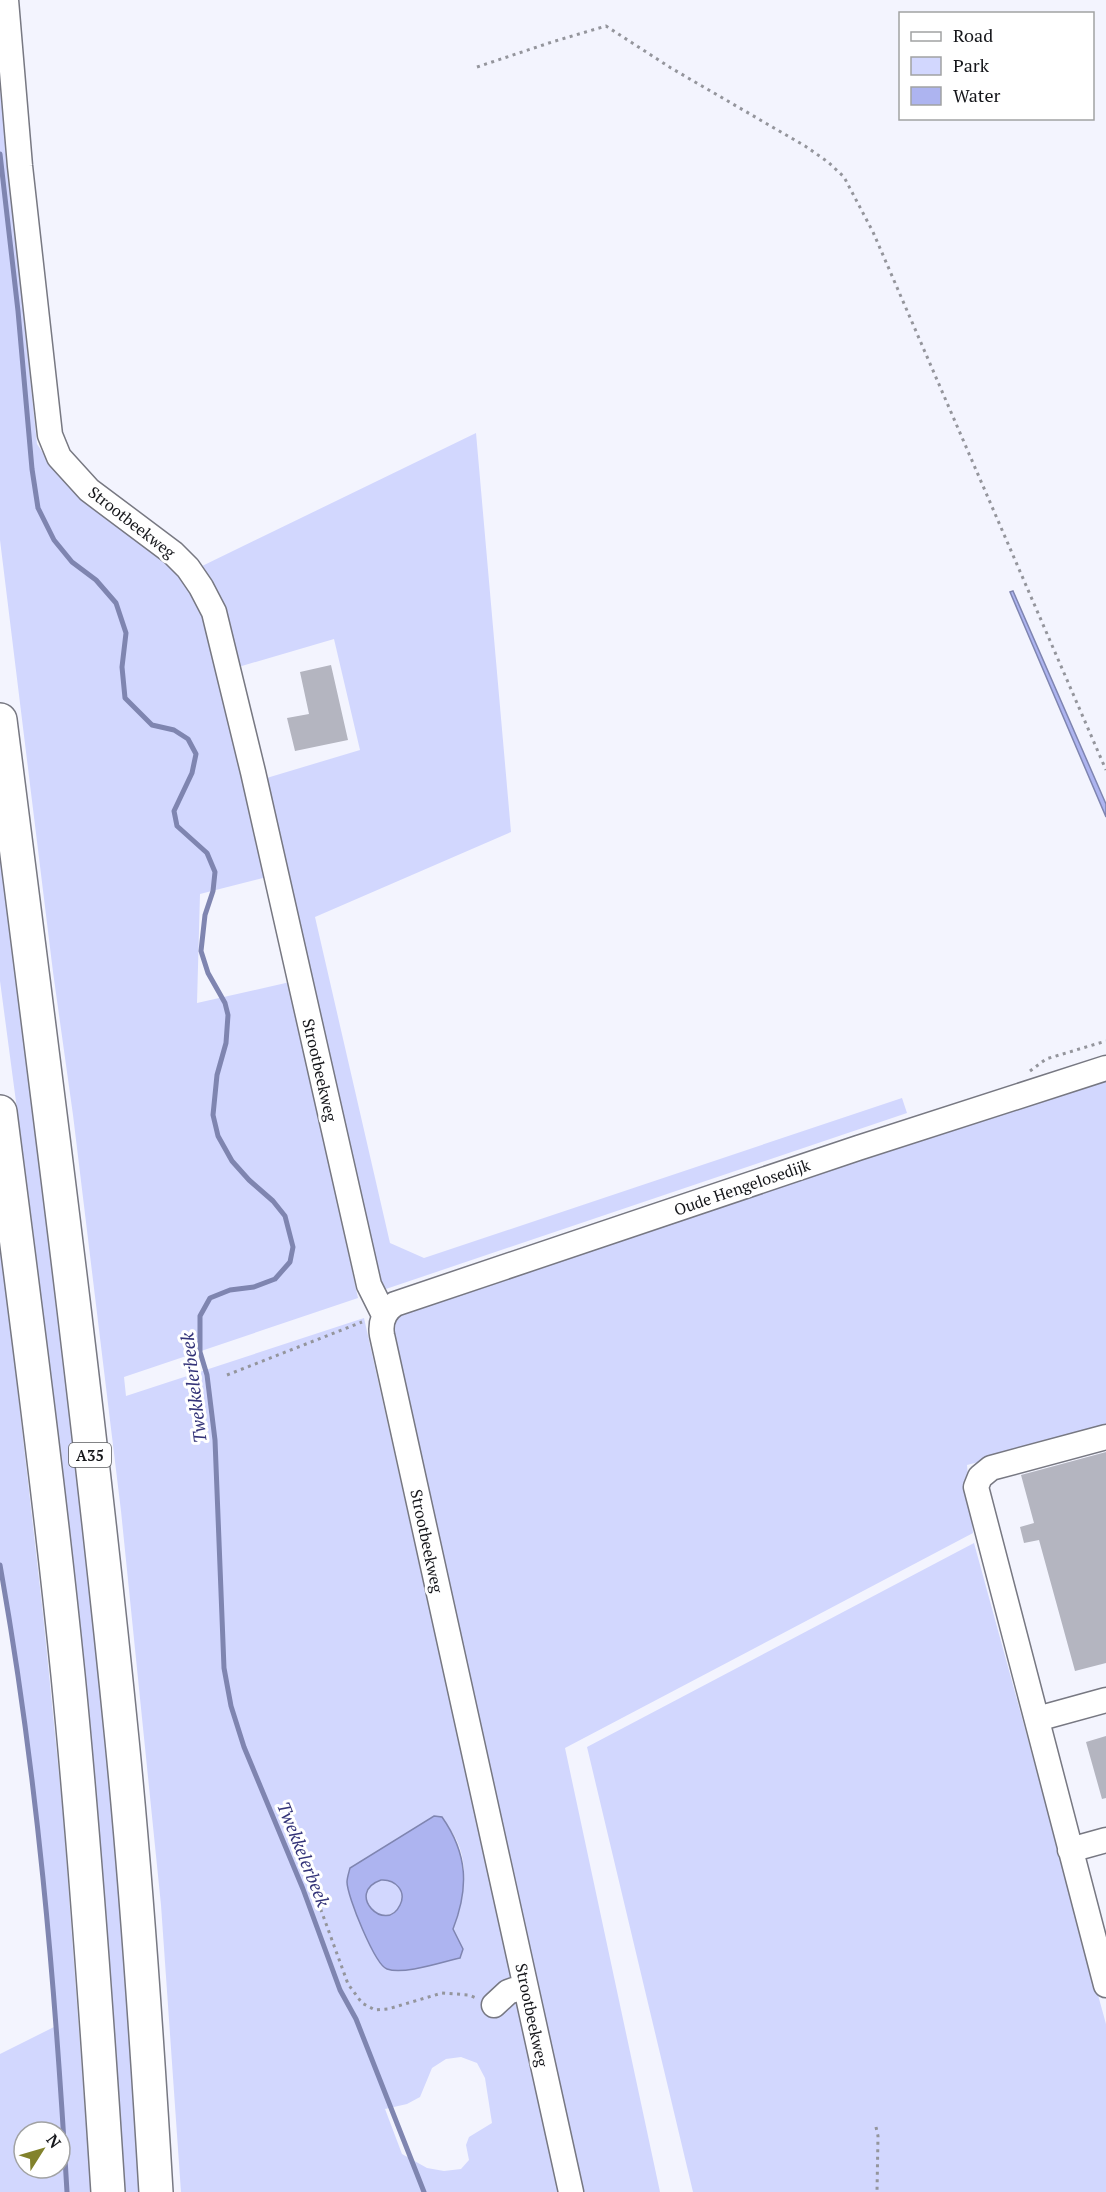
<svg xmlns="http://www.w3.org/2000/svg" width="1106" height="2192" viewBox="0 0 1106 2192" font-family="'PT Serif',serif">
	<rect width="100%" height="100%" fill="#f3f4fe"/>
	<!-- green -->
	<path fill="#d2d7fe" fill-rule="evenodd" d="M 0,88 L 37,444 L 55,471 L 64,479 C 105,509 153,536 184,577 C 202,601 208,635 215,663 C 233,734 245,806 267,877 L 200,894 L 197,1003 L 290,982 L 358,1298 L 124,1377 L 126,1396 L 364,1318 L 560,2192 L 181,2192 L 161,1905 L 121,1511 L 73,1115 L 53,972 L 0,540 ZM 434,1816 C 439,1821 448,1826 452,1832 C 471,1861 465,1899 453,1929 L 463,1949 L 461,1957 L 425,1966 L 352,1903 ZM 461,2057 L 477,2063 L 485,2078 L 492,2123 L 469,2137 L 466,2145 L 469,2160 L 461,2169 L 444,2171 L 427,2168 L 402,2154 L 385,2109 L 407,2104 L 420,2097 L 432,2068 L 446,2059 Z
		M 476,433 L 511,832 L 315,917 L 390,1243 L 424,1258 L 902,1098 L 907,1113 L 377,1292 L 260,780 L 360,750 L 334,639 L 235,668 L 198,568 Z
		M 0,784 L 75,1374 L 147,2192 L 122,2192 L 75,1602 L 33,1230 L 0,981 Z
		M 1106,1072 L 1106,1429 L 967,1465 L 973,1533 L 565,1748 L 660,2192 L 581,2192 L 390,1325 L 400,1308 Z
		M 0,1235 L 43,1614 L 63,1814 L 91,2192 L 0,2192 L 0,2054 L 56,2026 L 42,1865 L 34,1795 L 0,1565 ZM 24,2132 L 60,2132 L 60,2168 L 24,2168 Z
		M 974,1543 L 1106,2024 L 1106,2192 L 693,2192 L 587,1747 Z
		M366 1897a18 18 0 1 1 36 0a18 18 0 1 1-36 0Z"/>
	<!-- water -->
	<path fill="#adb4f0" stroke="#7f85b0" stroke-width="1.5" fill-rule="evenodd" d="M 1013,591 L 1106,804 L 1106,817 L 1010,592 Z
		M 434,1816 L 442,1817 C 468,1854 469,1888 453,1929 L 463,1949 L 460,1958 C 442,1962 404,1975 387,1969 C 375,1965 347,1896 347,1882 C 347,1878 349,1872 350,1868 ZM 381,1880 C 395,1879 407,1891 400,1905 C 386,1935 344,1893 381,1880 Z"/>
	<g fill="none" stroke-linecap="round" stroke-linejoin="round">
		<!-- stream -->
		<path stroke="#7f85b0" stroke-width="5" d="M 0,154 L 18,311 L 32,469 L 38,508 L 54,540 L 72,562 L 96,580 L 116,603 L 126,633 L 122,667 L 125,698 L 152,725 L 174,730 L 188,739 L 196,754 L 192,773 L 174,811 L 177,826 L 207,853 L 215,872 L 213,891 L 205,915 L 201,951 L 208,973 L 225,1003 L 228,1015 L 226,1043 L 217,1075 L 213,1115 L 218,1136 L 232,1161 L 249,1180 L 273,1201 L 285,1216 L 293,1247 L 290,1262 L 275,1279 L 254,1287 L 230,1290 L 210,1298 L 200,1316 L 200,1352 L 207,1375 L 215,1440 L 224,1668 L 231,1706 L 244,1747 L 303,1889 L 340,1990 L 356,2019 L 424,2192
			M 0,1565 C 37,1772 55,1982 67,2192"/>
	</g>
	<!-- building -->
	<path fill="#b4b5c0" d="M 331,665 L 348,740 L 295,751 L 287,718 L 309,714 L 300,672 Z
		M 1106,1452 L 1106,1663 L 1075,1671 L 1039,1540 L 1024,1543 L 1020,1527 L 1034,1523 L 1021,1475 Z
		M 1106,1736 L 1106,1798 L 1102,1799 L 1086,1742 Z"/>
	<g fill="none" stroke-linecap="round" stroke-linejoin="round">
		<!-- minor casing -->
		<g stroke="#777882" stroke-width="27">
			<path id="minor" d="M 6,0 L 20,166 L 50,435 L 59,457 L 89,490 L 173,553 L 188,568 L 201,587 L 214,612 L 253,772 L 369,1285 L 384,1315
				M 1106,1437 L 991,1468 L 980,1477 L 976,1487 L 1106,1985
				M 1037,1719 L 1106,1700
				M 1070,1850 L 1106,1840
				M 494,2005 L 508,1992 L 525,1986
				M 571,2192 L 382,1335 C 380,1323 384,1311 395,1304 L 858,1148 L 1106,1068"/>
		</g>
		<!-- highway casing -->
		<g stroke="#777882" stroke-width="36">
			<path id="highway" d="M 0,720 C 43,1060 88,1399 122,1740 C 137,1890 147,2041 156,2192
				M 0,1112 C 24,1300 49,1487 68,1675 C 85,1847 97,2020 108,2192"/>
		</g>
		<!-- path -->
		<path stroke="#94959c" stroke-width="3" stroke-dasharray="3 4.5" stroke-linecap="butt" d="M 477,67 L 552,42 L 606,26 L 671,68 L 805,146 L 828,162 L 844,177 L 873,232 L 1106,770
			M 1030,1071 L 1046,1059 L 1106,1041
			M 227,1375 L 362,1322
			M 313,1888 L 348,1984 L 362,2003 L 375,2010 L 388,2009 L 442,1993 L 469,1995 L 476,1998
			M 876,2127 L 878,2136 L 877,2192"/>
		<!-- minor -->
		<use href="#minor" stroke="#fff" stroke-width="24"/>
		<!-- highway -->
		<use href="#highway" stroke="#fff" stroke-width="33"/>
	</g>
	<g text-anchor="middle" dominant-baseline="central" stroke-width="6" stroke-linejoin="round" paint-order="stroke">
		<!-- shield labels -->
		<rect fill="#fff" stroke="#5b5c5f" stroke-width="1.5" x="69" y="1443" width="42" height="24" rx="4.5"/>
		<g font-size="15" font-weight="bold" fill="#15161a">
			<text x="90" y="1455">A35</text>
		</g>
		<!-- street labels -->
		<g font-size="16" fill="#15161a" stroke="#fff">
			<text transform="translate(132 522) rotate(38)">Strootbeekweg</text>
			<text transform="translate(320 1070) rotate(77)">Strootbeekweg</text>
			<text transform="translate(742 1187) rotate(-19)">Oude Hengelosedijk</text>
			<text transform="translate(427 1541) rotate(78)">Strootbeekweg</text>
			<text transform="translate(532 2015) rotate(78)">Strootbeekweg</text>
		</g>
		<!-- water labels -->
		<g font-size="18" font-style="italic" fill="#333378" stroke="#fff">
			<text transform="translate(193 1388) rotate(-97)">Twekkelerbeek</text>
			<text transform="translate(304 1854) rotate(68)">Twekkelerbeek</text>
		</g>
	</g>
	<!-- legend -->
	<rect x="899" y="12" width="195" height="108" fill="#ffffff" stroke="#a1a2a3" stroke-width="1.5"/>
	<rect x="911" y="32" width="30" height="9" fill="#ffffff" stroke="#a1a2a3" stroke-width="1.5"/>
	<text x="953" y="42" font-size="18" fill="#15161a">Road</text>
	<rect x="911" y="57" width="30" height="18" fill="#d2d7fe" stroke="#a1a2a3" stroke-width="1.5"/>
	<text x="953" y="72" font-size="18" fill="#15161a">Park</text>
	<rect x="911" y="87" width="30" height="18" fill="#adb4f0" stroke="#a1a2a3" stroke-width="1.5"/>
	<text x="953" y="102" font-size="18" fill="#15161a">Water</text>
	<!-- north arrow -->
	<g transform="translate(42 2150) rotate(53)"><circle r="28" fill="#ffffff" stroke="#a1a2a3" stroke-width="1.5"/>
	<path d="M0-4.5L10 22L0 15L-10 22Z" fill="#82822c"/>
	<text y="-9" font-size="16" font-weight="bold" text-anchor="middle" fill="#15161a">N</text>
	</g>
</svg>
